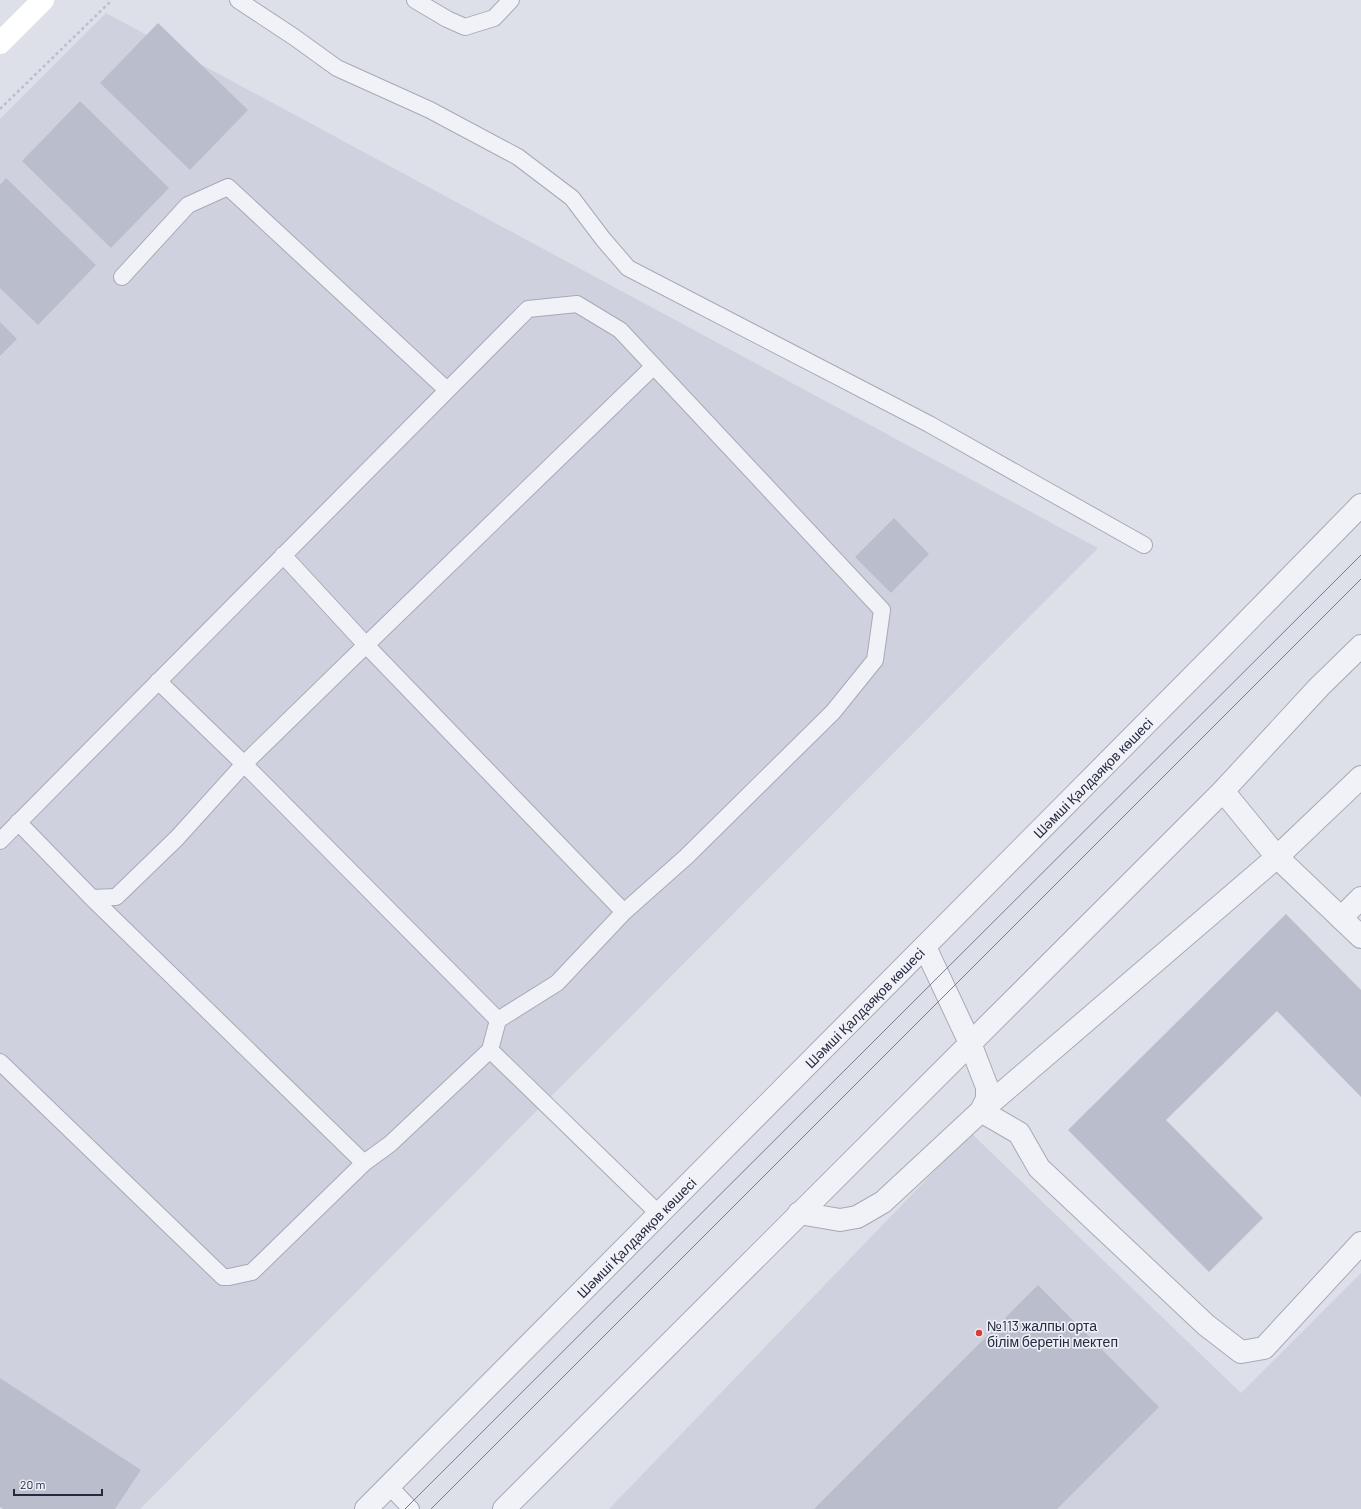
<svg xmlns="http://www.w3.org/2000/svg" width="1361" height="1509" viewBox="0 0 1361 1509" font-family="Barlow,sans-serif">
	<rect width="100%" height="100%" fill="#dee0e9"/>
	<!-- built -->
	<path fill="#cfd2de" d="M 106,13 L 1098,548 L 140,1509 L 44,1509 L 0,1480 L 0,119 Z
		M 971,1133 L 1241,1393 L 1361,1273 L 1361,1509 L 609,1509 Z"/>
	<!-- building -->
	<path fill="#babdcc" d="M 158,23 L 248,110 L 190,170 L 100,83 Z
		M 80,101 L 169,188 L 111,248 L 22,161 Z
		M 6,178 L 96,265 L 38,325 L 0,288 L 0,185 Z
		M 0,322 L 17,339 L 0,356 Z
		M 894,518 L 929,554 L 891,593 L 855,557 Z
		M 1286,914 L 1361,990 L 1361,1097 L 1277,1011 L 1166,1120 L 1263,1218 L 1209,1272 L 1068,1130 Z
		M 1038,1285 L 1159,1407 L 1057,1509 L 814,1509 Z
		M 0,1378 L 141,1470 L 115,1509 L 3,1509 L 0,1507 Z"/>
	<g fill="none" stroke-linecap="round" stroke-linejoin="round">
		<!-- service casing -->
		<g stroke="#a6a9b7" stroke-width="18">
			<path id="service" d="M 238,0 L 294,37 L 337,68 L 430,110 L 518,157 L 572,198 L 603,239 L 628,268 L 929,424 L 1144,545
				M 415,0 L 447,19 L 465,27 L 494,18 L 511,0
				M 122,277 L 188,205 L 228,187 L 447,390
				M 283,555 L 366,645 L 624,912
				M 158,681 L 244,764 L 498,1020
				M 18,822 L 92,898 L 116,897 L 177,838 L 244,764 L 366,645 L 654,366
				M 0,841 L 528,309 L 577,304 L 620,330 L 882,610 L 875,660 L 833,712 L 686,857 L 624,912 L 557,983 L 498,1020 L 490,1050 L 659,1214
				M 92,898 L 364,1163 L 390,1144 L 490,1050
				M 0,1062 L 223,1277 L 229,1277 L 252,1272 L 364,1163
				M 389,1486 L 411,1509"/>
		</g>
		<!-- minor casing -->
		<g stroke="#a6a9b7" stroke-width="24">
			<g id="minor">
				<path d="M 1361,777 L 1277,857 L 1361,937"/>
				<path d="M 1223,791 L 1277,857 L 981,1111 L 1019,1133 L 1039,1168 L 1206,1325 L 1241,1352 L 1264,1348 L 1361,1243"/>
				<path d="M 1341,918 L 1361,898"/>
				<path d="M 799,1213 L 840,1220 L 857,1217 L 883,1202 L 981,1111 L 987,1099 L 987,1087 L 970,1043 L 925,947"/>
				<path id="s1" d="M 366,1509 L 1223,646 L 1361,505"/>
				<path d="M 504,1509 L 1223,791 L 1319,687 L 1361,646"/>
			</g>
		</g>
		<!-- path -->
		<path stroke="#bcbec8" stroke-width="2.5" stroke-dasharray="3 3" stroke-linecap="butt" d="M 0,109 L 112,0"/>
		<!-- service -->
		<use href="#service" stroke="#f1f2f7" stroke-width="16"/>
		<!-- minor -->
		<use href="#minor" stroke="#f1f2f7" stroke-width="22"/>
		<!-- secondary -->
		<path stroke="#fff" stroke-width="22" d="M 0,43 L 43,0"/>
		<!-- tram -->
		<path stroke="#757b94" stroke-width="1" d="M 405,1509 L 1361,555
			M 431,1509 L 1361,579"/>
	</g>
	<!-- markers -->
	<circle fill="#dd3c34" stroke="#edeff6" stroke-width="1.5" cx="979" cy="1333" r="4"/>
	<g text-anchor="middle" dominant-baseline="central" stroke-width="3.5" stroke-linejoin="round" paint-order="stroke">
		<!-- street labels -->
		<g font-size="14" fill="#252a41" stroke="#edeff6">
			<text stroke="none"><textPath href="#s1" startOffset="1031">Шәмші Қалдаяқов көшесі</textPath></text>
			<text stroke="none"><textPath href="#s1" startOffset="707">Шәмші Қалдаяқов көшесі</textPath></text>
			<text stroke="none"><textPath href="#s1" startOffset="383">Шәмші Қалдаяқов көшесі</textPath></text>
		</g>
		<!-- poi labels -->
		<g font-size="14" fill="#252a41" stroke="#edeff6" text-anchor="start">
			<text x="987" y="1325">№113 жалпы орта<tspan x="987" dy="16">білім беретін мектеп</tspan></text>
		</g>
	</g>
	<!-- scale -->
	<path d="M14 1489v6h88v-6" fill="none" stroke="#252a41" stroke-width="2"/>
	<text x="20" y="1489" font-size="12" fill="#252a41" stroke="#edeff6" stroke-width="3" paint-order="stroke">20 m</text>
</svg>
